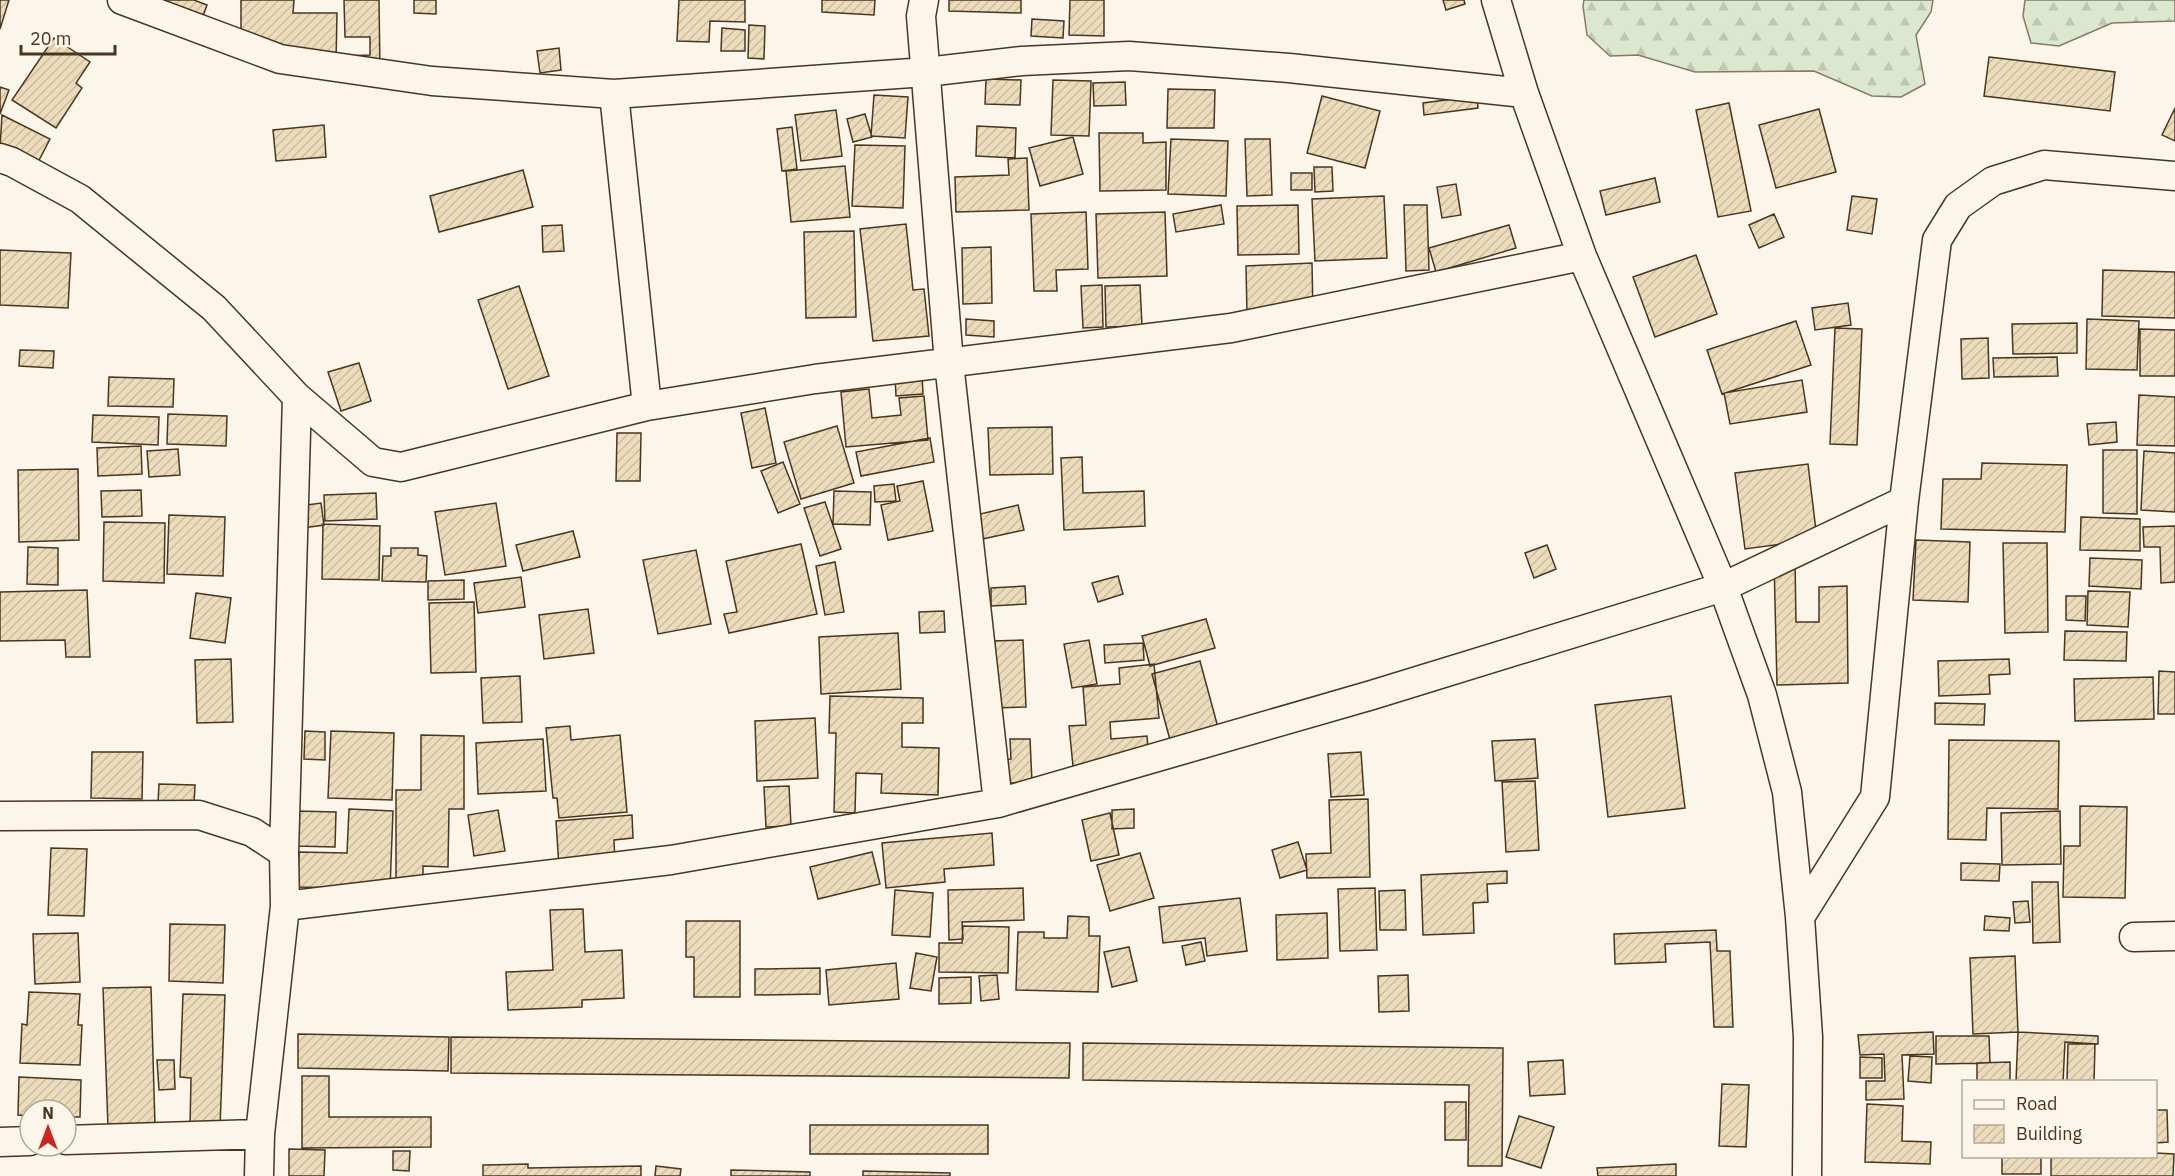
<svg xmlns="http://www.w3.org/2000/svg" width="2175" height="1176" viewBox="0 0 2175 1176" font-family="'IBM Plex Sans',sans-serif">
	<defs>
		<pattern id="forest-firs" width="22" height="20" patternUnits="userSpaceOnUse" patternTransform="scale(1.5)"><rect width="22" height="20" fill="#dce7d0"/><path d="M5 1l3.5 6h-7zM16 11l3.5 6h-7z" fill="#bec7b2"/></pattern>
		<pattern id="building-hatch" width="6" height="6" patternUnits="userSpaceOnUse" patternTransform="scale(1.5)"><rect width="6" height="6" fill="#ecdcbc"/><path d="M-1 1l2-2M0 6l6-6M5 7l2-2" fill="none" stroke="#ccbda1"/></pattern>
	</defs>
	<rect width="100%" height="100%" fill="#fbf6e9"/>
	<!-- forest -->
	<path fill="url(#forest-firs)" stroke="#887966" stroke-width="1.5" d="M 1584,0 L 1933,0 L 1931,12 L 1916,35 L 1925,84 L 1901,97 L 1872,96 L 1814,71 L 1695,72 L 1638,55 L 1610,56 L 1587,35 L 1583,6 Z
		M 2025,0 L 2175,0 L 2175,21 L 2112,23 L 2059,46 L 2031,43 L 2023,16 Z"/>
	<!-- building -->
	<path fill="url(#building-hatch)" stroke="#4a3520" stroke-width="1.5" d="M 0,0 L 9,0 L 0,29 Z
		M 136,0 L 194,0 L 207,5 L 197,32 Z
		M 241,0 L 294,0 L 293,13 L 337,13 L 336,63 L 241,53 Z
		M 344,0 L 379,0 L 380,72 L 346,56 L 370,55 L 370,37 L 345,37 Z
		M 414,0 L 436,0 L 436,14 L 414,13 Z
		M 679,0 L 745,0 L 745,22 L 710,21 L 709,42 L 677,41 Z
		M 822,0 L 875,0 L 874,15 L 822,12 Z
		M 949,0 L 1021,0 L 1021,13 L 949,11 Z
		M 1070,0 L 1104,0 L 1104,36 L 1069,35 Z
		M 1443,0 L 1464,0 L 1465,4 L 1446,10 Z
		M 1032,19 L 1064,21 L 1063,38 L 1031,36 Z
		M 749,25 L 765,26 L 764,59 L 748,58 Z
		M 722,28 L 745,30 L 745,51 L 721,51 Z
		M 54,38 L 90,62 L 76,83 L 82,88 L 56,128 L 12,100 Z
		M 559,48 L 561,70 L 540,73 L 537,51 Z
		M 1989,57 L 2115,72 L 2110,111 L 1984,96 Z
		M 986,79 L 1021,80 L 1020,105 L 985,104 Z
		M 1053,80 L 1091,81 L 1089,136 L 1051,135 Z
		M 1125,82 L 1126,105 L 1094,106 L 1093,83 Z
		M 0,87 L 9,90 L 0,114 Z
		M 1168,89 L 1215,90 L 1214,128 L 1167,128 Z
		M 874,95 L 908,97 L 905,138 L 871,136 Z
		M 1322,96 L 1380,111 L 1365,168 L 1307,153 Z
		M 1477,96 L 1478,108 L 1424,115 L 1423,103 Z
		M 1729,103 L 1751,211 L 1718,217 L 1696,110 Z
		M 2175,108 L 2175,141 L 2162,135 Z
		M 1819,109 L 1836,172 L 1776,188 L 1759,125 Z
		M 836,110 L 842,156 L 801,161 L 795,115 Z
		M 865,114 L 872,137 L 853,142 L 847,119 Z
		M 2,115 L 50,139 L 36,166 L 0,148 Z
		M 324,125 L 326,157 L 276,161 L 273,130 Z
		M 977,126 L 1016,128 L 1015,158 L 976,156 Z
		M 792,127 L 797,169 L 782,171 L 777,129 Z
		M 1099,133 L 1143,133 L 1143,143 L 1166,142 L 1166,190 L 1100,191 Z
		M 1073,137 L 1083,174 L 1040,186 L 1029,148 Z
		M 1171,139 L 1228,141 L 1226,196 L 1168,194 Z
		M 1245,139 L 1270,139 L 1272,195 L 1247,196 Z
		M 855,145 L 905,146 L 903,208 L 852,206 Z
		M 1027,158 L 1029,210 L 956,212 L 955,177 L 1009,175 L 1008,159 Z
		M 845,166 L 850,217 L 791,222 L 786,171 Z
		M 1314,167 L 1332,167 L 1333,191 L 1315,192 Z
		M 523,170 L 533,207 L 439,232 L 430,196 Z
		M 1291,173 L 1312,173 L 1312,190 L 1291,190 Z
		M 1655,178 L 1660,202 L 1606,215 L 1600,191 Z
		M 1456,184 L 1461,215 L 1442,218 L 1437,187 Z
		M 1384,196 L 1387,258 L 1315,261 L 1312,199 Z
		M 1852,196 L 1877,199 L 1872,234 L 1847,230 Z
		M 1221,205 L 1224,224 L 1176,232 L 1173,214 Z
		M 1298,205 L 1299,254 L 1238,255 L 1237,206 Z
		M 1404,205 L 1427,205 L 1429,270 L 1406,271 Z
		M 1086,212 L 1088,269 L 1056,270 L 1057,291 L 1034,291 L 1031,214 Z
		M 1165,212 L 1167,276 L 1098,278 L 1096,214 Z
		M 1774,214 L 1784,237 L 1759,248 L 1749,225 Z
		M 906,224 L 913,290 L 924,289 L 929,336 L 873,341 L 860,229 Z
		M 562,225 L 564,251 L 543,252 L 542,226 Z
		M 1509,225 L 1516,248 L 1436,272 L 1429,248 Z
		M 854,231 L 856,317 L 806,318 L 804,232 Z
		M 991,247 L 992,303 L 963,304 L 962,248 Z
		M 0,250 L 71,253 L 68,308 L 0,305 Z
		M 1696,255 L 1717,314 L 1655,337 L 1633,277 Z
		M 1312,263 L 1313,313 L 1247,315 L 1246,266 Z
		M 2103,270 L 2175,272 L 2175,318 L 2102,316 Z
		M 1102,285 L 1103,327 L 1083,328 L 1081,286 Z
		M 1140,285 L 1142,326 L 1106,327 L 1105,286 Z
		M 519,286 L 549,376 L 508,389 L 478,300 Z
		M 1848,303 L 1851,325 L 1815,330 L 1812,308 Z
		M 966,319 L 994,321 L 994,337 L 966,335 Z
		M 2087,319 L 2139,321 L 2137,370 L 2086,369 Z
		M 1796,321 L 1811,365 L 1722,394 L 1707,350 Z
		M 2077,323 L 2077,353 L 2013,354 L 2012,324 Z
		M 1835,328 L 1862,329 L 1857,445 L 1830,444 Z
		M 2140,329 L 2175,330 L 2175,376 L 2140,376 Z
		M 1988,338 L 1989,378 L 1962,379 L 1961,339 Z
		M 20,350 L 54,351 L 53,368 L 19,366 Z
		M 2057,357 L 2058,376 L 1994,377 L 1993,358 Z
		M 359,363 L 371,401 L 341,411 L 328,372 Z
		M 922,375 L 923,394 L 896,396 L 895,377 Z
		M 109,377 L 174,379 L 173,407 L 108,406 Z
		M 1802,380 L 1807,412 L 1730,424 L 1724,393 Z
		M 869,389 L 872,418 L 901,415 L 899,398 L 924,396 L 928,440 L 846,447 L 841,392 Z
		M 2139,395 L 2175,397 L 2175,446 L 2137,445 Z
		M 765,408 L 776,463 L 752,468 L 741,413 Z
		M 168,414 L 227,416 L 226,446 L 167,444 Z
		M 93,415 L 159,417 L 158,445 L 92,442 Z
		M 2116,422 L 2117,442 L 2089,445 L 2087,424 Z
		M 837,426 L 854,483 L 801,499 L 784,442 Z
		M 1052,427 L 1053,474 L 990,475 L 988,428 Z
		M 617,433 L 641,433 L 640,481 L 616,481 Z
		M 930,438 L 934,462 L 861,476 L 856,452 Z
		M 141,446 L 142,474 L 98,476 L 97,448 Z
		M 178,449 L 180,475 L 149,477 L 147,451 Z
		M 2103,450 L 2137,450 L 2137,514 L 2103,513 Z
		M 2144,451 L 2175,453 L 2175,512 L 2141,510 Z
		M 1082,457 L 1083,493 L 1144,491 L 1145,526 L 1064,530 L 1061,458 Z
		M 783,462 L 800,504 L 778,513 L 761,471 Z
		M 1982,463 L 2067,465 L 2065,532 L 1941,529 L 1943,479 L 1981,479 Z
		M 1808,464 L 1817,539 L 1745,549 L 1735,473 Z
		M 78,469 L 79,540 L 19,542 L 18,470 Z
		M 923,481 L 933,531 L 888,540 L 881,505 L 900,501 L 897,486 Z
		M 894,484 L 896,501 L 875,502 L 874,486 Z
		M 141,490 L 142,516 L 102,517 L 101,491 Z
		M 834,491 L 871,492 L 870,525 L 833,524 Z
		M 376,493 L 377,519 L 325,521 L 324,495 Z
		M 825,502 L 841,549 L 820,556 L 804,508 Z
		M 321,503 L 324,525 L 303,528 L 300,506 Z
		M 496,503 L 506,566 L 445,575 L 435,512 Z
		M 1018,505 L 1024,530 L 978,540 L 972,516 Z
		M 169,515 L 225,517 L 223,576 L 167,574 Z
		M 2081,517 L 2140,519 L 2140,551 L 2080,550 Z
		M 104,522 L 165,523 L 164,583 L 103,581 Z
		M 323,524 L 380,526 L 379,580 L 322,579 Z
		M 2175,526 L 2175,582 L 2161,583 L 2160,547 L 2144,547 L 2143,527 Z
		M 573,531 L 580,557 L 523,571 L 516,545 Z
		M 1916,540 L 1970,542 L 1968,602 L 1913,600 Z
		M 2003,543 L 2047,543 L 2048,632 L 2005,633 Z
		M 801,544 L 817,614 L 729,633 L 724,614 L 737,612 L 726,561 Z
		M 1547,545 L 1556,569 L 1534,578 L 1525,553 Z
		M 28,547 L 58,548 L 58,585 L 27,584 Z
		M 391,548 L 418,548 L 418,555 L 427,556 L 426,582 L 382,581 L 383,556 L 391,556 Z
		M 696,550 L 711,624 L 658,634 L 643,560 Z
		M 2090,558 L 2142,560 L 2141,589 L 2089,586 Z
		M 1774,561 L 1795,561 L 1796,622 L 1819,622 L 1819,587 L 1847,586 L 1848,683 L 1777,685 Z
		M 835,562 L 844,612 L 825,615 L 816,566 Z
		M 1118,576 L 1123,594 L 1098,602 L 1092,583 Z
		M 521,577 L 525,607 L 478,613 L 474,583 Z
		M 464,580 L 464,599 L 428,600 L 428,581 Z
		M 1025,586 L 1026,604 L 991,606 L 991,588 Z
		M 87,590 L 90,657 L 66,657 L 65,640 L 0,641 L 0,592 Z
		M 2088,591 L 2130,592 L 2128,627 L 2087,625 Z
		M 196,593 L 231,598 L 225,643 L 190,638 Z
		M 2066,596 L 2086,596 L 2085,621 L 2066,620 Z
		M 474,602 L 476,672 L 431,673 L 429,603 Z
		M 588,609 L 594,653 L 544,659 L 539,615 Z
		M 944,611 L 945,632 L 920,633 L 919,612 Z
		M 1206,619 L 1215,648 L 1150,666 L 1142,636 Z
		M 2065,631 L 2127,632 L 2126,661 L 2064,660 Z
		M 898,633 L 901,689 L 821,694 L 819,637 Z
		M 1023,640 L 1026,707 L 994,708 L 992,641 Z
		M 1089,640 L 1097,684 L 1072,688 L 1064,644 Z
		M 1143,643 L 1144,660 L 1105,663 L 1104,645 Z
		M 231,659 L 233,722 L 197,723 L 195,660 Z
		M 2009,659 L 2010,674 L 1989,675 L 1990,694 L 1939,696 L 1938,661 Z
		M 1200,661 L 1220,735 L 1172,747 L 1152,674 Z
		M 1154,664 L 1159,718 L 1110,722 L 1111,739 L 1147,736 L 1149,760 L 1073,766 L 1069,726 L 1086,725 L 1083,687 L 1120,684 L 1119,668 Z
		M 2159,671 L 2175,672 L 2175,714 L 2158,714 Z
		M 520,676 L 522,722 L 483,723 L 481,678 Z
		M 2153,677 L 2154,719 L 2075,721 L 2074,679 Z
		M 830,696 L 923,698 L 923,723 L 902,723 L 902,747 L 939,748 L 938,795 L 881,793 L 882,774 L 856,773 L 855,813 L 834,812 L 836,733 L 829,733 Z
		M 1671,696 L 1685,808 L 1608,817 L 1595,705 Z
		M 1935,703 L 1985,704 L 1984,725 L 1935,724 Z
		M 815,718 L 818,778 L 757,781 L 755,721 Z
		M 570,726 L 571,740 L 620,735 L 627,812 L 559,818 L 557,798 L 553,798 L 546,728 Z
		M 305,731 L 325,732 L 325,760 L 304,759 Z
		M 331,731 L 394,733 L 392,800 L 328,798 Z
		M 421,735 L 464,736 L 464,809 L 449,809 L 448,867 L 423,866 L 423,889 L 396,888 L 396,790 L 421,790 Z
		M 543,739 L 546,791 L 478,794 L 476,743 Z
		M 1010,739 L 1030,739 L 1032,782 L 993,784 L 992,760 L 1011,759 Z
		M 1535,739 L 1538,778 L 1495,781 L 1492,741 Z
		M 1949,740 L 2059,741 L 2058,809 L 1987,808 L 1986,840 L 1948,839 Z
		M 92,752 L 143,752 L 142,799 L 91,798 Z
		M 1361,752 L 1364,795 L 1331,797 L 1328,754 Z
		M 1535,781 L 1539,850 L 1506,852 L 1502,782 Z
		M 159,784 L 195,785 L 194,804 L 158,803 Z
		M 789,786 L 791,826 L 766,827 L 764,787 Z
		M 1368,799 L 1370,877 L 1307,878 L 1306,854 L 1331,853 L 1329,800 Z
		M 2080,806 L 2127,807 L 2125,898 L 2063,897 L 2064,846 L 2080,846 Z
		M 349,809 L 393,811 L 390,889 L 298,887 L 299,852 L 347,853 Z
		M 1134,809 L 1134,828 L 1112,829 L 1112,810 Z
		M 498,810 L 505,851 L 474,856 L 468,815 Z
		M 296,811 L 336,812 L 335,847 L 296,846 Z
		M 2060,811 L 2061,864 L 2002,865 L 2001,813 Z
		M 1110,813 L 1119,855 L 1091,861 L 1082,820 Z
		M 632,815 L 633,838 L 614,840 L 615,864 L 559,868 L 556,821 Z
		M 992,833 L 994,865 L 944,869 L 945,882 L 886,888 L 882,843 Z
		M 1298,842 L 1307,870 L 1280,878 L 1272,850 Z
		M 51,848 L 87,849 L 84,916 L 48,915 Z
		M 872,852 L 880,884 L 818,899 L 810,867 Z
		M 1140,853 L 1154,898 L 1110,911 L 1097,865 Z
		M 1961,863 L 2000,864 L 1999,881 L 1961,880 Z
		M 1507,871 L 1507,883 L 1487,884 L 1488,902 L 1473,903 L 1474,933 L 1423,935 L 1421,875 Z
		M 2032,882 L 2058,882 L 2060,942 L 2033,943 Z
		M 1023,888 L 1024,920 L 962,922 L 963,939 L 949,940 L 948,890 Z
		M 1375,888 L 1377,950 L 1340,951 L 1338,889 Z
		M 895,890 L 933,893 L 930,937 L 892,935 Z
		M 1405,890 L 1406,930 L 1380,930 L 1379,891 Z
		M 1240,898 L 1247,951 L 1207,956 L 1205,938 L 1163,943 L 1159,907 Z
		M 2028,901 L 2030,922 L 2015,923 L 2013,902 Z
		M 583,909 L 585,952 L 622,950 L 624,998 L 582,1000 L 582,1007 L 508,1010 L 506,972 L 553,970 L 550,910 Z
		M 1327,913 L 1328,958 L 1277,960 L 1276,915 Z
		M 1068,916 L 1089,917 L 1089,936 L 1100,936 L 1098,992 L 1016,990 L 1018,932 L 1044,932 L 1044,938 L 1067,938 Z
		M 1985,916 L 2010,918 L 2009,931 L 1984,930 Z
		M 686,921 L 740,921 L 740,997 L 694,997 L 694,957 L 686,957 Z
		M 170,924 L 225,925 L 223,983 L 169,981 Z
		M 963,926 L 1009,927 L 1008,973 L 939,972 L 939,943 L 962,943 Z
		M 1716,930 L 1717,951 L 1730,951 L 1733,1027 L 1714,1027 L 1710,942 L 1665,944 L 1666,962 L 1615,964 L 1614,934 Z
		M 78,933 L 80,982 L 35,984 L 33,934 Z
		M 1201,942 L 1205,961 L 1186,965 L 1182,946 Z
		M 1129,947 L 1137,981 L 1112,987 L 1104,952 Z
		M 916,953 L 937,957 L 931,991 L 910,988 Z
		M 2015,956 L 2018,1032 L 1973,1034 L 1970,958 Z
		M 896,963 L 899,999 L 829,1005 L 826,970 Z
		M 820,968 L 820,994 L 755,995 L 755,969 Z
		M 997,975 L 999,999 L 981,1001 L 979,976 Z
		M 1408,975 L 1409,1011 L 1379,1012 L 1378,976 Z
		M 971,977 L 971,1003 L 939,1004 L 939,978 Z
		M 151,987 L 155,1126 L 108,1127 L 103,988 Z
		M 29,992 L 80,994 L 78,1025 L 82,1025 L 80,1065 L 20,1063 L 22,1024 L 27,1025 Z
		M 183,994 L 225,995 L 220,1127 L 190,1126 L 191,1078 L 180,1077 Z
		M 1933,1032 L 1934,1054 L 1902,1055 L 1904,1099 L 1866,1100 L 1866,1081 L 1885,1081 L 1884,1054 L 1860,1055 L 1858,1035 Z
		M 2018,1032 L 2098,1036 L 2098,1044 L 2065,1042 L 2063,1082 L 2016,1082 Z
		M 298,1034 L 449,1037 L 448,1071 L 298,1068 Z
		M 1936,1036 L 1989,1036 L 1990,1063 L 1936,1064 Z
		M 451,1037 L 1070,1043 L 1069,1078 L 451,1073 Z
		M 1083,1043 L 1503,1048 L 1502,1166 L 1468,1166 L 1469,1085 L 1083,1080 Z
		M 2068,1044 L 2095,1044 L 2094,1082 L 2067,1082 Z
		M 1910,1056 L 1932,1057 L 1931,1083 L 1908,1081 Z
		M 1860,1057 L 1882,1058 L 1882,1078 L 1860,1078 Z
		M 157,1060 L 174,1060 L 175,1089 L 159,1090 Z
		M 1563,1060 L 1565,1094 L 1530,1096 L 1528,1062 Z
		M 2010,1062 L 2010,1082 L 1977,1082 L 1977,1063 Z
		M 302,1076 L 329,1076 L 329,1117 L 431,1117 L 431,1147 L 302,1148 Z
		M 19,1077 L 81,1080 L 80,1117 L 66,1117 L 66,1110 L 30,1110 L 30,1116 L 18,1115 Z
		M 1722,1084 L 1749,1085 L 1746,1147 L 1719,1146 Z
		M 1445,1102 L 1466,1102 L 1466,1140 L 1445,1140 Z
		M 1867,1104 L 1903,1106 L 1902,1141 L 1931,1142 L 1930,1164 L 1865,1162 Z
		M 2156,1110 L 2167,1110 L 2168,1142 L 2156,1143 Z
		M 1519,1116 L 1554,1127 L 1541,1168 L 1506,1157 Z
		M 810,1125 L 988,1125 L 988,1154 L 810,1154 Z
		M 289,1149 L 325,1150 L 324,1176 L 289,1176 Z
		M 393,1151 L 410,1151 L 409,1171 L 393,1170 Z
		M 2156,1153 L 2174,1154 L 2173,1176 L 2051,1176 L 2051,1156 L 2156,1156 Z
		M 2002,1156 L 2041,1156 L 2041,1174 L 2002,1174 Z
		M 528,1164 L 528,1168 L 641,1166 L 641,1176 L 483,1176 L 483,1165 Z
		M 1676,1164 L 1676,1176 L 1598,1176 L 1597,1168 Z
		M 656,1166 L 681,1169 L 680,1176 L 655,1176 Z
		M 731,1170 L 810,1172 L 810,1176 L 731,1176 Z
		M 863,1171 L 950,1173 L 950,1176 L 863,1176 Z"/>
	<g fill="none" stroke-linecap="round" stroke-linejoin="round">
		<!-- street casing -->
		<g stroke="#4a3520" stroke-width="31">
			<path id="street" d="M 122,0 L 280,59 L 432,81 L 614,94 L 926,72 L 1022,61 L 1129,56 L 1289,68 L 1524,93
				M 924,0 L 921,16 L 949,363 L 998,803
				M 1496,0 L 1524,93 L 1582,256 L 1723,587 L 1762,695 L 1787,792 L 1800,917 L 1808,1037 L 1807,1176
				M 614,94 L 647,406
				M 0,158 L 12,162 L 80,199 L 214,308 L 297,397 L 373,462 L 401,467 L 647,406 L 815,379 L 1231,328 L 1582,256
				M 0,816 L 199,815 L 252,832 L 284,853
				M 285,906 L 671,860 L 998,803 L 1372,695 L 1723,587 L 1904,501
				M 1800,917 L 1875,797 L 1904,501 L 1937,240 L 1958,206 L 1993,181 L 2044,165 L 2175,176
				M 2134,937 L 2175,936
				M 66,1140 L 260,1134
				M 0,1142 L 30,1141
				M 259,1176 L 260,1134 L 285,906 L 284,853 L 297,397"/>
		</g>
		<!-- street -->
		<use href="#street" stroke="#fbf6e9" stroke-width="28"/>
	</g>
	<!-- legend -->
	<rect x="1962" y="1080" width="195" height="78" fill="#fbf6e9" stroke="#b4a999" stroke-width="1.5"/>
	<rect x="1974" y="1100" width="30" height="9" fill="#fbf6e9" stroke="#b4a999" stroke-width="1.5"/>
	<text x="2016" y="1110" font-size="18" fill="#4a3520">Road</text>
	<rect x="1974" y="1125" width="30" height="18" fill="url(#building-hatch)" stroke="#b4a999" stroke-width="1.5"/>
	<text x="2016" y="1140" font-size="18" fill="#4a3520">Building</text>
	<!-- north arrow -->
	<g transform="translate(48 1128)"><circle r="28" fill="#fbf6e9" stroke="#b4a999" stroke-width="1.5"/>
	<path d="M0-4.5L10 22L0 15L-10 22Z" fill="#c62828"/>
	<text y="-9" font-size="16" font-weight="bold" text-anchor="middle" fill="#4a3520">N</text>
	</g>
	<!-- scale -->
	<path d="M21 45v9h94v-9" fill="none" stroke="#4a3520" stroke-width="3"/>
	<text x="30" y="45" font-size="18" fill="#4a3520" stroke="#fbf6e9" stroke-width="4.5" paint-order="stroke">20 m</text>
</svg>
